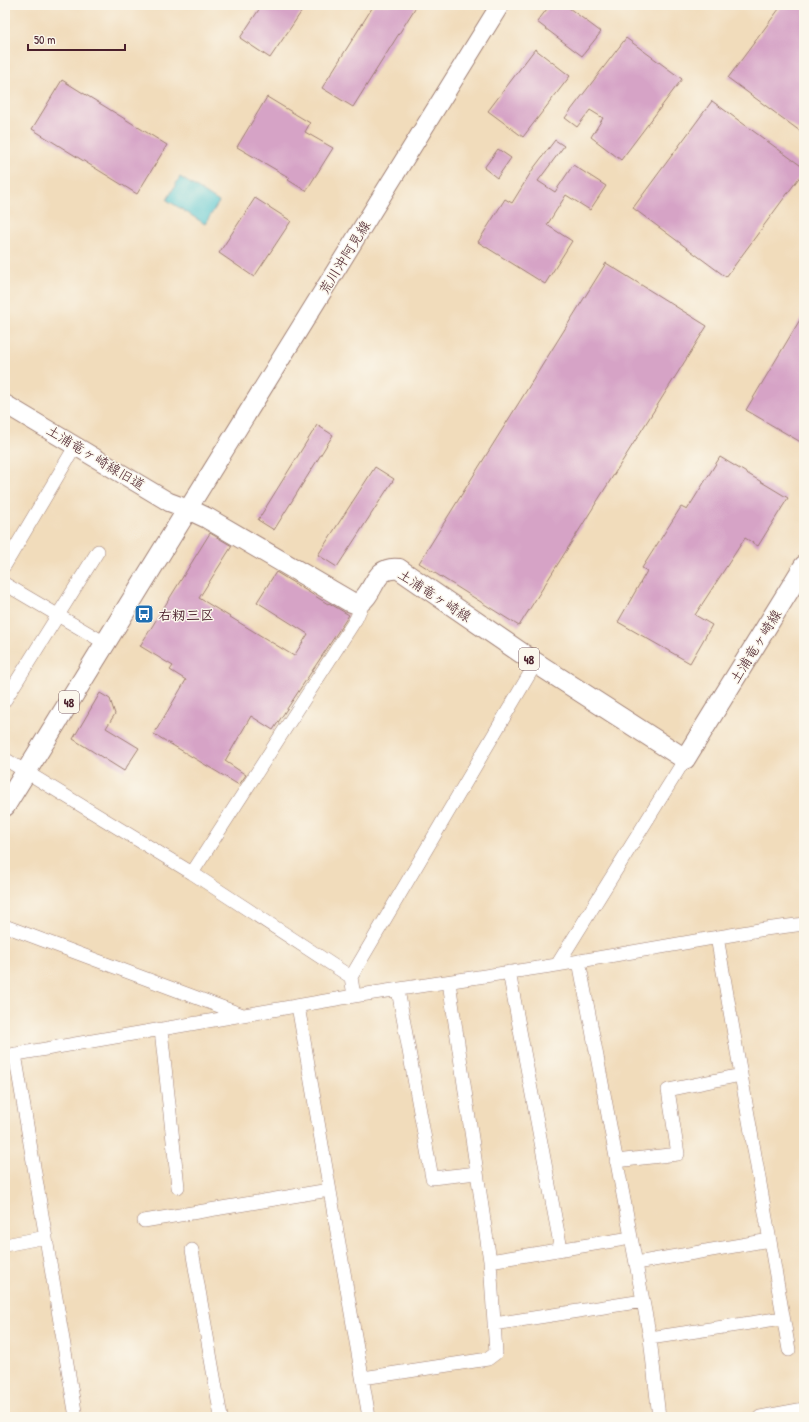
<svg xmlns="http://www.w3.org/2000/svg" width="809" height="1422" viewBox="0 0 809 1422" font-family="'Patrick Hand','Klee One',sans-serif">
	<rect width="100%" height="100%" fill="#fbf7ec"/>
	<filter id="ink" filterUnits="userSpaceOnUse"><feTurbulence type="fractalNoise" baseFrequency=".025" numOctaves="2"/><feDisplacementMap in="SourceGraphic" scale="8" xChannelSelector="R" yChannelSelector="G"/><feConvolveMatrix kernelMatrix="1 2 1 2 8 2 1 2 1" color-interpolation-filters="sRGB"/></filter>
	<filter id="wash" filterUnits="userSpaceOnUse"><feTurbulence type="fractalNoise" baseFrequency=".012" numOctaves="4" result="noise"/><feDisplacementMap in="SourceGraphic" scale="16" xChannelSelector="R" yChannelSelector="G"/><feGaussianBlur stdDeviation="0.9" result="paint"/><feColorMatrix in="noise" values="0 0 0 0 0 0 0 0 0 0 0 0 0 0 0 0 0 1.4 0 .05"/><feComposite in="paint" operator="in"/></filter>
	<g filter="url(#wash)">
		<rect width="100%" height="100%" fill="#f1dcbb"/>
		<!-- water -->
		<path fill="#5ac7d0" stroke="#52737e" d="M 180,177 L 219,202 L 205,224 L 167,200 Z"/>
		<g id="blocks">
			<!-- building -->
			<path fill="#d6a3c6" d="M 262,5 L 306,5 L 270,58 L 240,38 Z
				M 374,5 L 417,5 L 353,107 L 322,88 Z
				M 550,5 L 565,5 L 601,32 L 582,56 L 537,22 Z
				M 782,5 L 804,5 L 804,134 L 728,78 Z
				M 626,38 L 682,79 L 621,160 L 591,137 L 603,118 L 590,110 L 577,127 L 565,118 Z
				M 535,49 L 570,76 L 523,137 L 488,111 Z
				M 62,80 L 167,145 L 137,194 L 32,129 Z
				M 267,97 L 310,123 L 305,132 L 333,148 L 306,191 L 288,180 L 290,178 L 237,147 Z
				M 712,101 L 804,168 L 804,171 L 726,277 L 633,208 Z
				M 555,140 L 564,146 L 538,181 L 555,192 L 573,165 L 606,186 L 590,210 L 566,195 L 547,225 L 572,241 L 545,284 L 478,242 L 505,199 L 512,203 L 533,169 Z
				M 498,149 L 511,158 L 497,178 L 484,168 Z
				M 255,198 L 291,221 L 254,277 L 219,253 Z
				M 606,263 L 707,326 L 519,626 L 419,563 Z
				M 804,313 L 804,444 L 746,410 Z
				M 317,425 L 333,435 L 274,530 L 258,520 Z
				M 720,457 L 788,498 L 758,546 L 745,538 L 695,615 L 712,625 L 690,663 L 618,622 L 647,571 L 642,568 L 681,507 L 687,510 Z
				M 375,467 L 394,479 L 337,567 L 318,555 Z
				M 210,533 L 232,546 L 199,598 L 294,656 L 308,634 L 257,602 L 276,572 L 328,604 L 329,603 L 349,615 L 273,730 L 251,716 L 225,761 L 246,775 L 239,785 L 154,734 L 186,680 L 170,670 L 173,666 L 140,646 Z
				M 100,693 L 110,699 L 115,714 L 106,728 L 139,748 L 124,771 L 73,739 Z"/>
		</g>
	</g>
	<g filter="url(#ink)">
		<use href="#blocks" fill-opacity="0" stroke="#9e7e73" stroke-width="1"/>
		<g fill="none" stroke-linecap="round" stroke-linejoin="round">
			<!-- street casing -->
			<g stroke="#9e7e73" stroke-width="14">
				<path id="street" d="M 5,565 L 76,445
					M 5,584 L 105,643
					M 5,700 L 98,551
					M 5,759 L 192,873 L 351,977
					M 192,873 L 356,619 L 364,601
					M 5,926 L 243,1015
					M 717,937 L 789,1350
					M 579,961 L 650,1338 L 659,1417
					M 557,965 L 685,759
					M 509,972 L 561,1249
					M 398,990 L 432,1178 L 477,1173
					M 354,996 L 351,977 L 536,663
					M 298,1006 L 369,1417
					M 161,1030 L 178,1187
					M 15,1054 L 76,1417
					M 5,1056 L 354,996 L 557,965 L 765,929 L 804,924
					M 616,1161 L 678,1154 L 668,1090 L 741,1075
					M 144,1221 L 329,1190
					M 5,1245 L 46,1237
					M 192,1250 L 221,1417
					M 490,1261 L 631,1238
					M 636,1263 L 770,1240
					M 494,1324 L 643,1301
					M 650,1338 L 783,1318
					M 363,1378 L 488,1359 L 496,1353 L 490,1261 L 449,982
					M 760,1417 L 804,1409"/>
			</g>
			<!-- secondary casing -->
			<g stroke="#9e7e73" stroke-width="20">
				<path id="secondary" d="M 5,404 L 169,502 L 188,509 L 500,5"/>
			</g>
			<!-- primary casing -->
			<g stroke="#9e7e73" stroke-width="22">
				<path id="primary" d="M 5,806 L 188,509 L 207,518 L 349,601 L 357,604 C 376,595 372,565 399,569 L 536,663 L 685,759 L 804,566"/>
			</g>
			<!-- street -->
			<use href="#street" stroke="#fff" stroke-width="13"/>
			<!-- secondary -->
			<use href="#secondary" stroke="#fff" stroke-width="18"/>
			<!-- primary -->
			<use href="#primary" stroke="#fff" stroke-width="20"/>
		</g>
	</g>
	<!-- icons -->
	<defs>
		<g id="bus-square" transform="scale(1)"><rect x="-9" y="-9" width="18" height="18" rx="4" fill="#1f6fb2" stroke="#fbf7ec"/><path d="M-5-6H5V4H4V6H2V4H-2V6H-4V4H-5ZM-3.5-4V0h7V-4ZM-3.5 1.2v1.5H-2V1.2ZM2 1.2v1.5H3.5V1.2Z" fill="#fff"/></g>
	</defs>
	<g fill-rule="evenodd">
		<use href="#bus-square" x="144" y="614"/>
	</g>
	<g text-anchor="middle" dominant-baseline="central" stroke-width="3" stroke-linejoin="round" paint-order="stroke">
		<!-- shield labels -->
		<g fill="#fbf7ec" stroke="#7f6065" stroke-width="1">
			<rect x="519" y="648" width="20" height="22" rx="3"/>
			<rect x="59" y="691" width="20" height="22" rx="3"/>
		</g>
		<g font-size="13" font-weight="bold" fill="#4a1f2b">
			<text x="529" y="659">48</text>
			<text x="69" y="702">48</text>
		</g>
		<!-- street labels -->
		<g font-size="14" fill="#4a1f2b" stroke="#fbf7ec">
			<text transform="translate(344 257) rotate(-58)">荒川沖阿見線</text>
			<text transform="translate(96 457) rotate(31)">土浦竜ヶ崎線旧道</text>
			<text transform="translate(435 595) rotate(33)">土浦竜ヶ崎線</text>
			<text transform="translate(755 646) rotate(-58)">土浦竜ヶ崎線</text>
		</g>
		<!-- poi labels -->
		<g font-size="14" font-weight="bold" fill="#4a1f2b" stroke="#fbf7ec" text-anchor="start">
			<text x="158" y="614">右籾三区</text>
		</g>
	</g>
	<!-- margin -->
	<rect width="809" height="1422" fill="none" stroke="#fbf7ec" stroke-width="20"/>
	<!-- scale -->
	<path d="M28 44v6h97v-6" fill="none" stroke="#4a1f2b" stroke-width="2"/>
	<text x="34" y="44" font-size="12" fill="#4a1f2b" stroke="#fbf7ec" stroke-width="3" paint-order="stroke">50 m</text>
</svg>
